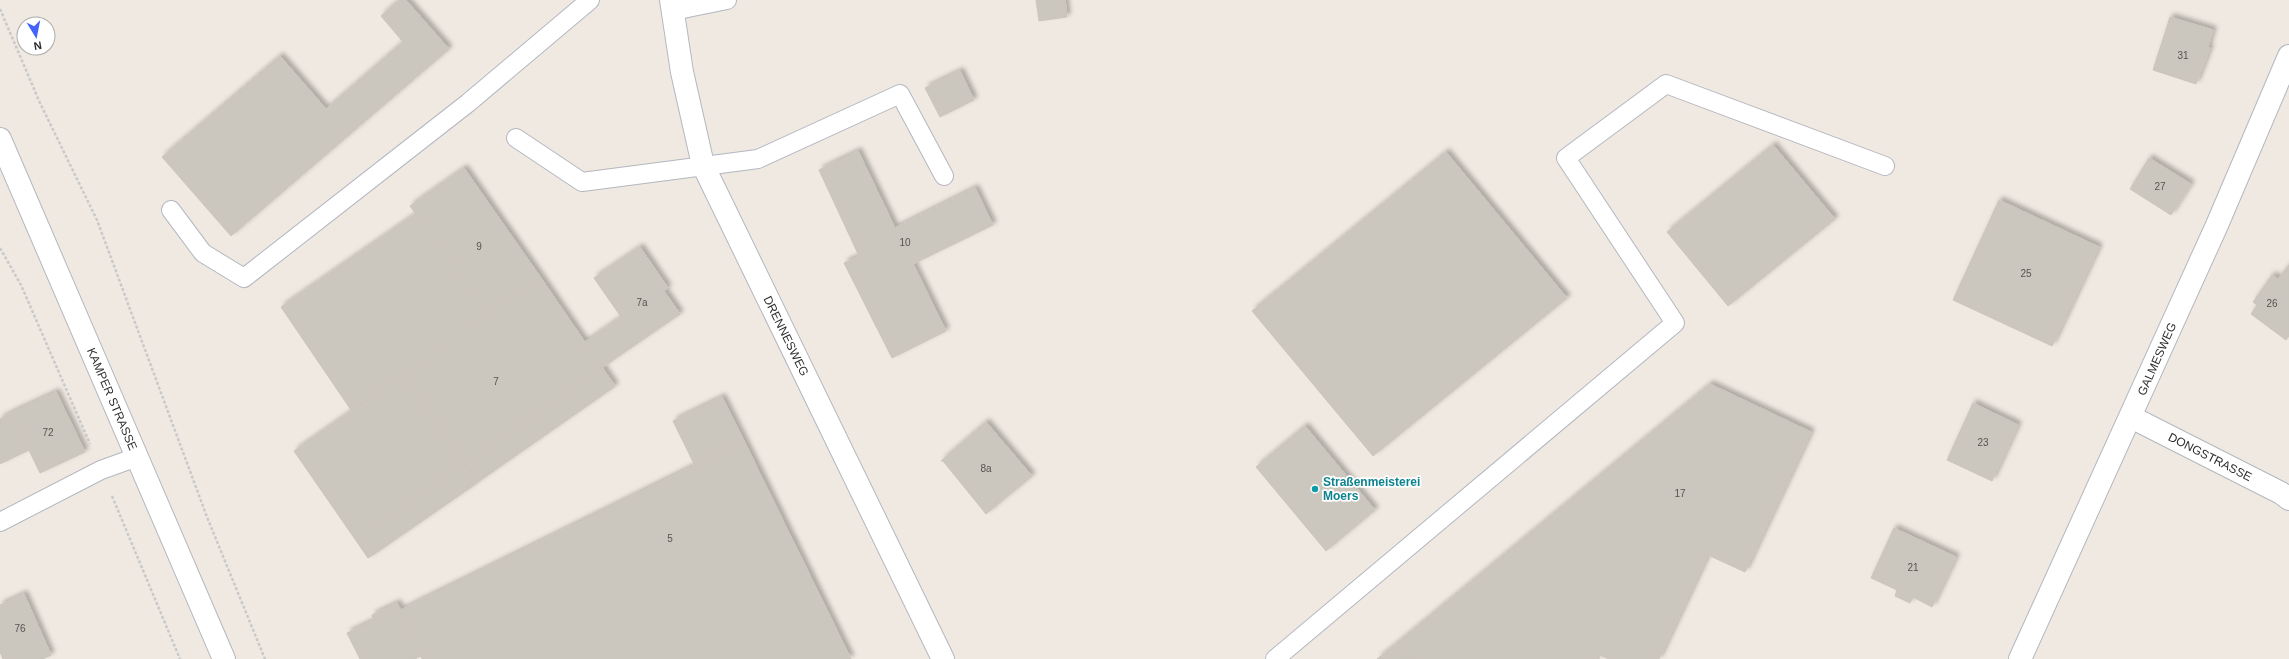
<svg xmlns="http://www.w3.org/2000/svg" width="2289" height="659" viewBox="0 0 2289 659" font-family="Arial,sans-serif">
	<defs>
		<filter id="shadow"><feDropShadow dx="3.5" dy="-3.5" stdDeviation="2" flood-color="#0004"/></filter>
	</defs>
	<rect width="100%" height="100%" fill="#efe9e1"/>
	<!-- building -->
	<path fill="#cbc7bf" stroke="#cbc5ba" filter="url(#shadow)" d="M 399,0 L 406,0 L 449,49 L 231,236 L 162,157 L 280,56 L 326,109 L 403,42 L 381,16 Z
		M 1036,0 L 1065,0 L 1067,17 L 1039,21 Z
		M 2170,17 L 2213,30 L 2208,47 L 2210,48 L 2196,84 L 2153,70 Z
		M 960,71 L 974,100 L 940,117 L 925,88 Z
		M 1773,145 L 1835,219 L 1728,306 L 1667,232 Z
		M 858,151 L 895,228 L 975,188 L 993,225 L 913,264 L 946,331 L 892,358 L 844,263 L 859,256 L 819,170 Z
		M 1446,152 L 1567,298 L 1373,456 L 1252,311 Z
		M 2149,158 L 2191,184 L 2171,215 L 2130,189 Z
		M 464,168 L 541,278 L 489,315 L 410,206 Z
		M 1999,200 L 2099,247 L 2052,346 L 1953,300 Z
		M 417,213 L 489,315 L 351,410 L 281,307 Z
		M 640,247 L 668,288 L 664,291 L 680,314 L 603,367 L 585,342 L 621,317 L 594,278 Z
		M 2289,265 L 2289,336 L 2286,340 L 2251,314 L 2257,305 L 2253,302 L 2272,275 L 2278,279 Z
		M 541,278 L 615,386 L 614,387 L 601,369 L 466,464 L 477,483 L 403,375 Z
		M 601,369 L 614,387 L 478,482 L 466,464 Z
		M 403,375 L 465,464 L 358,539 L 370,557 L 368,558 L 294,451 Z
		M 1710,384 L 1811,432 L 1745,572 L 1708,555 L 1659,659 L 1608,659 L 1600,655 L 1599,659 L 1414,659 L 1391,648 Z
		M 56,392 L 85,452 L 40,473 L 11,413 Z
		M 722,397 L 744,441 L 695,466 L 673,421 Z
		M 1973,403 L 2018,425 L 1992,481 L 1947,460 Z
		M 11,413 L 29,450 L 0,464 L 0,419 Z
		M 986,422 L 1032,476 L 986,514 L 943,461 L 941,461 Z
		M 1305,426 L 1375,510 L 1326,551 L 1256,467 Z
		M 744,441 L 851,659 L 422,659 L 398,612 L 401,610 Z
		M 465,464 L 477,483 L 370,557 L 358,539 Z
		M 1894,528 L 1956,557 L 1932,607 L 1913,597 L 1910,603 L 1895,596 L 1897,590 L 1871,578 Z
		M 24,594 L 51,655 L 43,659 L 3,659 L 0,652 L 0,605 Z
		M 397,603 L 401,610 L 398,612 L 420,656 L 415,659 L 360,659 L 347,633 L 374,620 L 372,615 Z
		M 1391,648 L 1414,659 L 1377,659 Z"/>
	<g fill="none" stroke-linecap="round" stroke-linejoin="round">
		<!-- service casing -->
		<g stroke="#b4b7c1" stroke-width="20">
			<path id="service" d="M 673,11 L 727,0
				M 516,138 L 582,182 L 758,159 L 900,94 L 944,176
				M 171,210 L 203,253 L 244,278 L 468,103 L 590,0
				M 0,522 L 101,470 L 137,457
				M 1275,659 L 1675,323 L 1566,158 L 1666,84 L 1885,166"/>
		</g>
		<!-- minor casing -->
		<g stroke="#b4b7c1" stroke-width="24">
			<path id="minor" d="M 671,0 L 682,72 L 703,165 L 943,659
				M 2131,417 L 2281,493 L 2289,499"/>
		</g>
		<!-- tertiary casing -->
		<g stroke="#b4b7c1" stroke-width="24">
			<path id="tertiary" d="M 2020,659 L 2217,225 L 2289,56"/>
		</g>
		<!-- secondary casing -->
		<g stroke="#b4b7c1" stroke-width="24">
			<path id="secondary" d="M 0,139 L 224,659"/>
		</g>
		<!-- path -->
		<path stroke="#c9c9c9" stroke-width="2.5" stroke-dasharray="3 2" stroke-linecap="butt" d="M 0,9 L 40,103 L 97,220 L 207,517 L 265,659
			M 0,248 L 21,285 L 90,444
			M 112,496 L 180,659"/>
		<!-- service -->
		<use href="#service" stroke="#fff" stroke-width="18"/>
		<!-- minor -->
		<use href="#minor" stroke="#fff" stroke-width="22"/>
		<!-- tertiary -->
		<use href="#tertiary" stroke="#fff" stroke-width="22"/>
		<!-- secondary -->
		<use href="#secondary" stroke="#fff" stroke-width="22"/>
	</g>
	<!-- markers -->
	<circle fill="#0f9aa8" stroke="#fff" stroke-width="1.5" cx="1315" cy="489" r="4"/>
	<g text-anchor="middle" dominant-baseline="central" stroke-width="3.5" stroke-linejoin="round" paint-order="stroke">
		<!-- number labels -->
		<g font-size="10" fill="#555452">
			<text x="2183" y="55">31</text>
			<text x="2160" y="186">27</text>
			<text x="905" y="242">10</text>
			<text x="479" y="246">9</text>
			<text x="2026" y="273">25</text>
			<text x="642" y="302">7a</text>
			<text x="2272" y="303">26</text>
			<text x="496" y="381">7</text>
			<text x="48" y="432">72</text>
			<text x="1983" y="442">23</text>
			<text x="986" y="468">8a</text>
			<text x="1680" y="493">17</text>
			<text x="670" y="538">5</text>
			<text x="1913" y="567">21</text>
			<text x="20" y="628">76</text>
		</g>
		<!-- street labels -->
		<g font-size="12" fill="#2e2e2e" stroke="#fff">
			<text transform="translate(786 336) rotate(64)">DRENNESWEG</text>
			<text transform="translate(2157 359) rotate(-66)">GALMESWEG</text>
			<text transform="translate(112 399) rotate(67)">KAMPER STRASSE</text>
			<text transform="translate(2210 457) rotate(27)">DONGSTRASSE</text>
		</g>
		<!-- culture labels -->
		<g font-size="12" font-weight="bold" fill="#0d838f" stroke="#fff" text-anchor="start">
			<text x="1323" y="482">Straßenmeisterei<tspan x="1323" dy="14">Moers</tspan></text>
		</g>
	</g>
	<!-- north arrow -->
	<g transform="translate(36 36) rotate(170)"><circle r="19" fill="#ffffff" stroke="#ababab"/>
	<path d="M0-3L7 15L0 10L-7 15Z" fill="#4264fb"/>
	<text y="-6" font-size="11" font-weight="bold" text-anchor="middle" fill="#2e2e2e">N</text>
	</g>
</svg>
